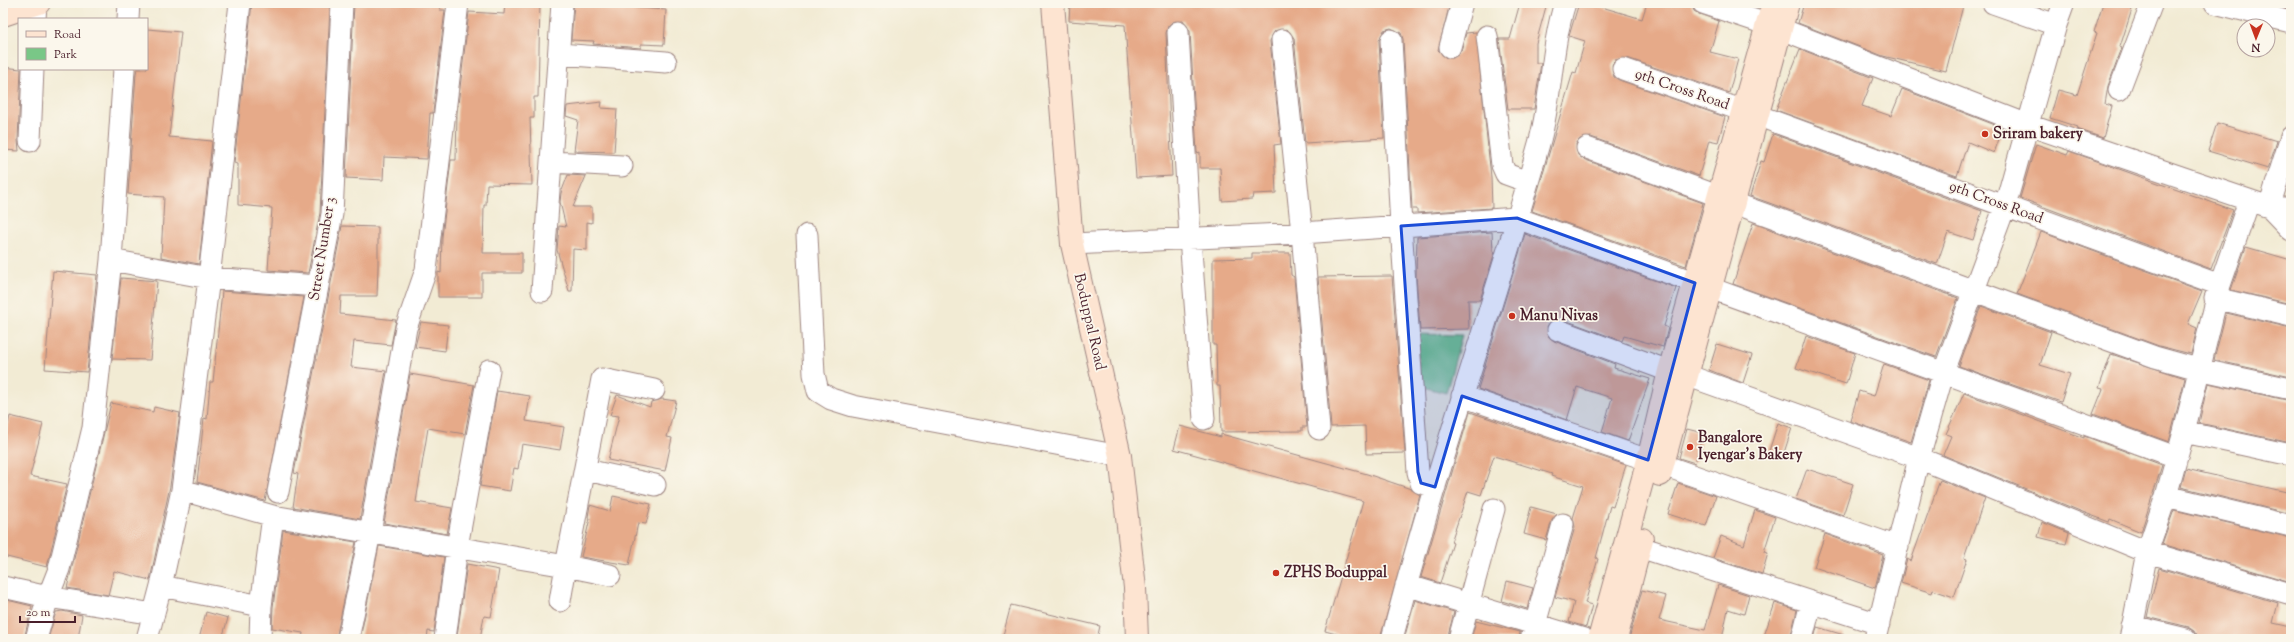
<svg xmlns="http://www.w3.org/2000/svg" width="2294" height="642" viewBox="0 0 2294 642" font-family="'Sorts Mill Goudy',serif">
	<rect width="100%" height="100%" fill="#fbf7ec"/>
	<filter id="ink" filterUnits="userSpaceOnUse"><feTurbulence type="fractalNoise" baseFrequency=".025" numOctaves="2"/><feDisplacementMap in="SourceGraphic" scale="8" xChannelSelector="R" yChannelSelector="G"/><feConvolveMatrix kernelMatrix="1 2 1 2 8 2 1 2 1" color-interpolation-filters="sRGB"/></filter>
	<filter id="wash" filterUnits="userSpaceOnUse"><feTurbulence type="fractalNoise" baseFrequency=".012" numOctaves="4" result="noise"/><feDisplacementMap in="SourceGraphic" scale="16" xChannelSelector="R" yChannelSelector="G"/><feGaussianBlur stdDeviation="0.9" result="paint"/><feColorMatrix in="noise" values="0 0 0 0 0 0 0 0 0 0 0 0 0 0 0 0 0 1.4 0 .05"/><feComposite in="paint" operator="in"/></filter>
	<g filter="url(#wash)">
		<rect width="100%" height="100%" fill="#f2ebd4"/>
		<!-- green -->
		<path fill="#79c787" stroke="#627359" d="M 1417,334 L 1462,335 L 1446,393 L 1419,386 Z"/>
		<g id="blocks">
			<!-- building -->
			<path fill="#e6aa89" d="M 252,3 L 288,3 L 330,7 L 320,213 L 308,273 L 268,270 L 272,208 L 238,205 L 238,164 L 234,163 Z
				M 354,3 L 441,3 L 440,10 L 445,10 L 433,113 L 430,113 L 427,159 L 384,157 L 383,180 L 346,178 Z
				M 505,3 L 540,3 L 538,97 L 534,97 L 534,118 L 530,118 L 532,185 L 487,184 L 486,205 L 484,205 L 483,253 L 522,253 L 522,273 L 482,273 L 482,297 L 438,297 L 438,272 L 441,273 L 442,237 L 451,160 L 456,160 L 457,113 L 469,12 L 504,14 Z
				M 574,3 L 666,10 L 664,45 L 641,44 L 641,48 L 593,44 L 594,41 L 571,40 Z
				M 1070,3 L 1450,3 L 1438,50 L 1446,58 L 1453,58 L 1461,51 L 1466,33 L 1476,32 L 1491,177 L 1492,208 L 1417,213 L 1417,209 L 1412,209 L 1403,39 L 1401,33 L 1391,28 L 1384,30 L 1379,41 L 1384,138 L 1305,143 L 1294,38 L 1287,29 L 1275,31 L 1270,41 L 1281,144 L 1274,145 L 1276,193 L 1253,194 L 1252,199 L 1222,201 L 1220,168 L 1200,168 L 1200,152 L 1197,153 L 1190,31 L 1183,21 L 1172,22 L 1168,26 L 1166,33 L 1172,176 L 1136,178 L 1125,25 L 1069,21 Z
				M 1520,3 L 1547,3 L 1536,43 L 1536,63 L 1541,63 L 1534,109 L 1508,109 L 1499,39 L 1510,39 Z
				M 1579,3 L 1595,3 L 1595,5 L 1642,19 L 1647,3 L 1691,3 L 1694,11 L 1699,14 L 1719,21 L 1710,52 L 1738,59 L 1729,93 L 1627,58 L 1615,60 L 1612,65 L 1614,77 L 1619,80 L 1725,117 L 1718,142 L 1709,140 L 1699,176 L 1591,137 L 1580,139 L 1576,144 L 1578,155 L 1583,159 L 1703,203 L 1686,266 L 1532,211 L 1573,72 L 1576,73 L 1585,41 L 1569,36 Z
				M 1804,3 L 1953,3 L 1963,6 L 1946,71 L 1883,56 L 1798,23 Z
				M 2103,3 L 2134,3 L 2120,47 L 2122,48 L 2108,86 L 2105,104 L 2112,106 L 2103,138 L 2077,129 L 2078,127 L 2050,118 L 2058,90 L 2077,95 L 2097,33 L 2094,32 Z
				M 2264,3 L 2291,3 L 2291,10 Z
				M 147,29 L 181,32 L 169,137 L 212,141 L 199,264 L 161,257 L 164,197 L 128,194 L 136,73 L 137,69 L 147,69 Z
				M 1800,49 L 1873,78 L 1862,106 L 1891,116 L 1902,89 L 2003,128 L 1994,153 L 1968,142 L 1957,176 L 1776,110 Z
				M 3,67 L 21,69 L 18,140 L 19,151 L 3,150 Z
				M 602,102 L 601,108 L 617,109 L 614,152 L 574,151 L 578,120 L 566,116 L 567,106 Z
				M 2217,123 L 2277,141 L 2268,169 L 2208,151 Z
				M 1773,134 L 1982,211 L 1973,240 L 1948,232 L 1937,264 L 1750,196 L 1761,161 L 1764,162 Z
				M 2036,144 L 2067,155 L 2069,151 L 2233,210 L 2211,269 L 2020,198 Z
				M 568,175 L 586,176 L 573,207 L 592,207 L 592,223 L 587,222 L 587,250 L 573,249 L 572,291 L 569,291 L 557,250 L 559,226 L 566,227 L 560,202 L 561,193 Z
				M 1753,223 L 1958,298 L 1936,357 L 1733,284 Z
				M 342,226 L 378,227 L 378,267 L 377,296 L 341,296 L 340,314 L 396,320 L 391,345 L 354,341 L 351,367 L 386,371 L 360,519 L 293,507 L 298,474 L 294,473 Z
				M 1492,232 L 1493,251 L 1495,252 L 1480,300 L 1468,300 L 1469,329 L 1420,330 L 1416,276 L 1417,237 Z
				M 2041,232 L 2202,291 L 2188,324 L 2197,328 L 2191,354 L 2159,346 L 2017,294 Z
				M 1525,234 L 1676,288 L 1664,326 L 1668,328 L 1663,347 L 1624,336 L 1622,341 L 1562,319 L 1551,321 L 1547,326 L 1549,337 L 1554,341 L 1615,364 L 1614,368 L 1650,379 L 1628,441 L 1602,432 L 1612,398 L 1577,387 L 1567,420 L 1478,389 Z
				M 2246,247 L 2291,260 L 2291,304 L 2231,290 Z
				M 1252,253 L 1290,253 L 1291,275 L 1294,277 L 1307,427 L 1302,427 L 1302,431 L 1221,432 L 1220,386 L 1217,386 L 1216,345 L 1213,345 L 1213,259 L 1252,258 Z
				M 53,271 L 97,275 L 87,372 L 45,369 Z
				M 1392,276 L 1405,453 L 1366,454 L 1365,426 L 1331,427 L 1318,277 Z
				M 121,278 L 157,281 L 150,360 L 112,359 Z
				M 222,291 L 304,297 L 265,501 L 197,482 L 204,418 L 207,419 L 210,382 L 213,382 Z
				M 1981,306 L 2051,332 L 2040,365 L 2070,374 L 2061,402 L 1959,366 Z
				M 2226,313 L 2291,328 L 2291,377 L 2214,360 Z
				M 421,322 L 448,325 L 445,351 L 415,347 Z
				M 1806,336 L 1855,353 L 1846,384 L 1796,368 Z
				M 1717,344 L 1752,355 L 1743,383 L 1709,370 Z
				M 2111,354 L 2185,378 L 2169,442 L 2093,414 L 2103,389 L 2099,388 Z
				M 1884,364 L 1929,380 L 1911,442 L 1850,421 L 1859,391 L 1874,396 Z
				M 410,374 L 474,385 L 465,434 L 428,428 L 416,502 L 452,508 L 447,534 L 384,523 Z
				M 2208,383 L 2291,401 L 2291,443 L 2199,423 Z
				M 497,391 L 530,396 L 526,421 L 564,427 L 560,450 L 522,444 L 518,469 L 514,468 L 510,491 L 480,486 Z
				M 1964,393 L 2084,438 L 2084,436 L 2162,465 L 2141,532 L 2110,519 L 2109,522 L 2080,511 L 1943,455 L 1951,436 L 1946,434 Z
				M 617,395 L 650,407 L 651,402 L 662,399 L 676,401 L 667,437 L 672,438 L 665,471 L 608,460 L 619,416 L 610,415 Z
				M 111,403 L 153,412 L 154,407 L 180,413 L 170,486 L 150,580 L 114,571 L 108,595 L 67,588 Z
				M 1470,412 L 1626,465 L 1613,507 L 1610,506 L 1596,558 L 1598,559 L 1585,603 L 1592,605 L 1586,627 L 1569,622 L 1574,602 L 1555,597 L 1575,527 L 1573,518 L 1583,486 L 1551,476 L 1552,474 L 1494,456 L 1481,495 L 1468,491 L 1451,542 L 1453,543 L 1440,583 L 1421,577 Z
				M 10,416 L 43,424 L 30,476 L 67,484 L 47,567 L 3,556 L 3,444 Z
				M 1778,423 L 1792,428 L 1782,459 L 1768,454 Z
				M 1180,426 L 1221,437 L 1221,434 L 1367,474 L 1411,489 L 1420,495 L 1380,639 L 1355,639 L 1325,631 L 1363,501 L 1174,449 Z
				M 1687,429 L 1703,433 L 1695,463 L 1679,458 Z
				M 1807,469 L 1853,484 L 1843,515 L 1796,499 Z
				M 2186,469 L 2291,493 L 2291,514 L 2181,487 Z
				M 1940,480 L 1985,498 L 1964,558 L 1967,559 L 1954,597 L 1933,590 L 1932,593 L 1901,583 L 1907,559 L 1911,561 Z
				M 1678,483 L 1716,496 L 1706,526 L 1668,514 Z
				M 613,496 L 651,504 L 646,524 L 638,523 L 629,565 L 581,557 L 590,518 L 588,517 L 590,505 L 610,511 Z
				M 1531,507 L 1557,514 L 1552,520 L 1546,540 L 1524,534 Z
				M 1755,510 L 1775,517 L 1764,552 L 1768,553 L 1762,574 L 1713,558 L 1721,536 L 1744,545 Z
				M 2174,510 L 2291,538 L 2291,582 L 2162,544 Z
				M 2042,522 L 2069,533 L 2066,544 L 2038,537 Z
				M 283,530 L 356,542 L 336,639 L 302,639 L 303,633 L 272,628 L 273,607 Z
				M 1825,534 L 1883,555 L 1875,588 L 1814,567 Z
				M 379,546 L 444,557 L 434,632 L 428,631 L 427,639 L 360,639 Z
				M 467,564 L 499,570 L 491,617 L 484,616 L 480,639 L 457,636 Z
				M 2159,568 L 2278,603 L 2273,623 L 2291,627 L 2291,639 L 2207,639 L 2198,637 L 2195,631 L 2189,627 L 2147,617 Z
				M 1507,581 L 1533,588 L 1527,609 L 1502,601 Z
				M 1718,585 L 1749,595 L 1744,614 L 1728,609 L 1722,639 L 1629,639 L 1642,590 L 1666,596 L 1659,620 L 1705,630 Z
				M 3,599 L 32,606 L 24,639 L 3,639 Z
				M 1415,600 L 1454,612 L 1447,639 L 1404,639 Z
				M 1775,603 L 1797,610 L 1790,639 L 1763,639 Z
				M 1011,605 L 1100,626 L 1097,639 L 1002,639 Z
				M 62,611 L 82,615 L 78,639 L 48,639 L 56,612 Z
				M 206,612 L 228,618 L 222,639 L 199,639 Z
				M 1476,621 L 1520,632 L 1519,639 L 1471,639 Z
				M 1817,627 L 1844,635 L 1843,639 L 1814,639 Z"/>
		</g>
	</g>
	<g filter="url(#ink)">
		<use href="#blocks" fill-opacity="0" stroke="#9e8580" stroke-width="1"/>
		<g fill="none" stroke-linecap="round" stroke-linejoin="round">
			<!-- street casing -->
			<g stroke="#9e8580" stroke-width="23">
				<path id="street" d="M 1703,3 L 1781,29 L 2028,125 L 2269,207 L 2291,230
					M 1993,3 L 2056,25
					M 2215,3 L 2291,22
					M 35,19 L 36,4
					M 128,19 L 129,3
					M 1178,32 L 1190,238 L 1204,419
					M 1487,36 L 1502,165 L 1506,174 L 1528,182
					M 1282,40 L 1302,233 L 1319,429
					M 1391,40 L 1401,226 L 1418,472 L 1421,483 L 1435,487
					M 1450,47 L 1462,3
					M 559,54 L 666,62
					M 1623,69 L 1741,110
					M 2119,90 L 2152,3
					M 1759,116 L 2220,285 L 2184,432 L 2166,496 L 2147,552 L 2130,639
					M 2291,137 L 2269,207 L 2291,208
					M 30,141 L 33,69
					M 1587,148 L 1718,196
					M 552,162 L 622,166
					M 1734,203 L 2155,357 L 2198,369 L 2291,389
					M 807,235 L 814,374 L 818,391 L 831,399 L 853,406 L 1120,456
					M 1072,244 L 1302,233 L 1517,218 L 2176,457
					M 111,260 L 209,278 L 318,286
					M 2220,285 L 2249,201
					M 542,291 L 562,3
					M 2215,298 L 2291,316
					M 1558,330 L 1669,371
					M 1686,375 L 1919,458 L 2147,552 L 2291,594
					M 1462,396 L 1648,460
					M 2184,432 L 2291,455
					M 1663,465 L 1898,547
					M 586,470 L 655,485
					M 182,490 L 273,516 L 566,566 L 602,379 L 654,390
					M 278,492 L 332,214 L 342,3
					M 2166,496 L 2291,526
					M 1640,547 L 1879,624
					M 1406,585 L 1584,639
					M 161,586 L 261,606
					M 3,587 L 48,597 L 59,569 L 93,428 L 111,260 L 124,69
					M 560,601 L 566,566 L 610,575
					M 2132,626 L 2186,639
					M 36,639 L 48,597 L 154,614
					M 147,639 L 161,586 L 182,490 L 209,278 L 240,3
					M 260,639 L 261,606 L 273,516
					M 348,639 L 370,533 L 406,328 L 426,270 L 458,3
					M 445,639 L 457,547 L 489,370
					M 1392,639 C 1435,471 1494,307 1540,140 C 1552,95 1551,47 1565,3
					M 1459,639 L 1494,509
					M 1531,639 L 1563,524
					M 1802,639 L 1811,603
					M 1875,639 L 1919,458 L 1943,374 L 2005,206 L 2056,25 L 2064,3"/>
			</g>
			<!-- secondary casing -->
			<g stroke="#9e8580" stroke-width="24">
				<path id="secondary" d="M 1053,3 L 1072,244 L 1120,456 L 1135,588 L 1137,639
					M 3,15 L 39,3
					M 1660,475 L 1788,3
					M 1599,639 L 1648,460 L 1669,371 L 1773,3
					M 1616,639 L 1642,539"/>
			</g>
			<!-- street -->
			<use href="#street" stroke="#fff" stroke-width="21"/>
			<!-- secondary -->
			<use href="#secondary" stroke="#fde4d1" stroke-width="22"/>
		</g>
	</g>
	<!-- marked area -->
	<path fill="#1d4ed8" fill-opacity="0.2" stroke="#1d4ed8" stroke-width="3" stroke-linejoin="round" d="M 1517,218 L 1695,283 L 1648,460 L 1462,396 L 1435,487 L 1421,483 L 1418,472 L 1401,226 Z"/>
	<!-- markers -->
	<g fill="#c8321e" stroke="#fbf7ec" stroke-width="1.5">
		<circle cx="1985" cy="134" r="4"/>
		<circle cx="1512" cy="316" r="4"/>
		<circle cx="1690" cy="447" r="4"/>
		<circle cx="1276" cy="573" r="4"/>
	</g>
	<g text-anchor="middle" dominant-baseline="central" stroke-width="3.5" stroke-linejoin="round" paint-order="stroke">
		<!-- street labels -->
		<g font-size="15" fill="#4a1f2b" stroke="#fbf7ec">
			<text transform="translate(1682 90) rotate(19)">9th Cross Road</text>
			<text transform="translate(1996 203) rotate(20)">9th Cross Road</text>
			<text transform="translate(323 249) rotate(-81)">Street Number 3</text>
			<text transform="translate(1089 322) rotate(77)">Boduppal Road</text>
		</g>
		<!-- poi labels -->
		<g font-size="15" font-weight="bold" fill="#4a1f2b" stroke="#fbf7ec" text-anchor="start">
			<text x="1993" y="134">Sriram bakery</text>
			<text x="1520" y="316">Manu Nivas</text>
			<text x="1698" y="438">Bangalore<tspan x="1698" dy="17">Iyengar's Bakery</tspan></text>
			<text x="1284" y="573">ZPHS Boduppal</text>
		</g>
	</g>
	<!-- margin -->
	<rect width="2294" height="642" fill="none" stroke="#fbf7ec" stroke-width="16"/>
	<!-- legend -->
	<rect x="18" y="18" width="130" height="52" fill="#fbf7ec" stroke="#b4a19f"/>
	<rect x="26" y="31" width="20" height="6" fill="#fde4d1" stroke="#b4a19f"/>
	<text x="54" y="38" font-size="12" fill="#4a1f2b">Road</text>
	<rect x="26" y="48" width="20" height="12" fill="#79c787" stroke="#b4a19f"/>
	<text x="54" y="58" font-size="12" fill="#4a1f2b">Park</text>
	<!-- north arrow -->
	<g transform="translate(2256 38) rotate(181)"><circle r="19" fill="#fbf7ec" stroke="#b4a19f"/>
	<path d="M0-3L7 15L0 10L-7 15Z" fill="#c8321e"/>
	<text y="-6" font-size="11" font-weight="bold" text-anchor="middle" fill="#4a1f2b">N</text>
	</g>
	<!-- scale -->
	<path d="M20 616v6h55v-6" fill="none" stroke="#4a1f2b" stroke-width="2"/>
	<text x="26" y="616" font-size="12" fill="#4a1f2b" stroke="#fbf7ec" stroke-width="3" paint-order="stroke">20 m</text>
</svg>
